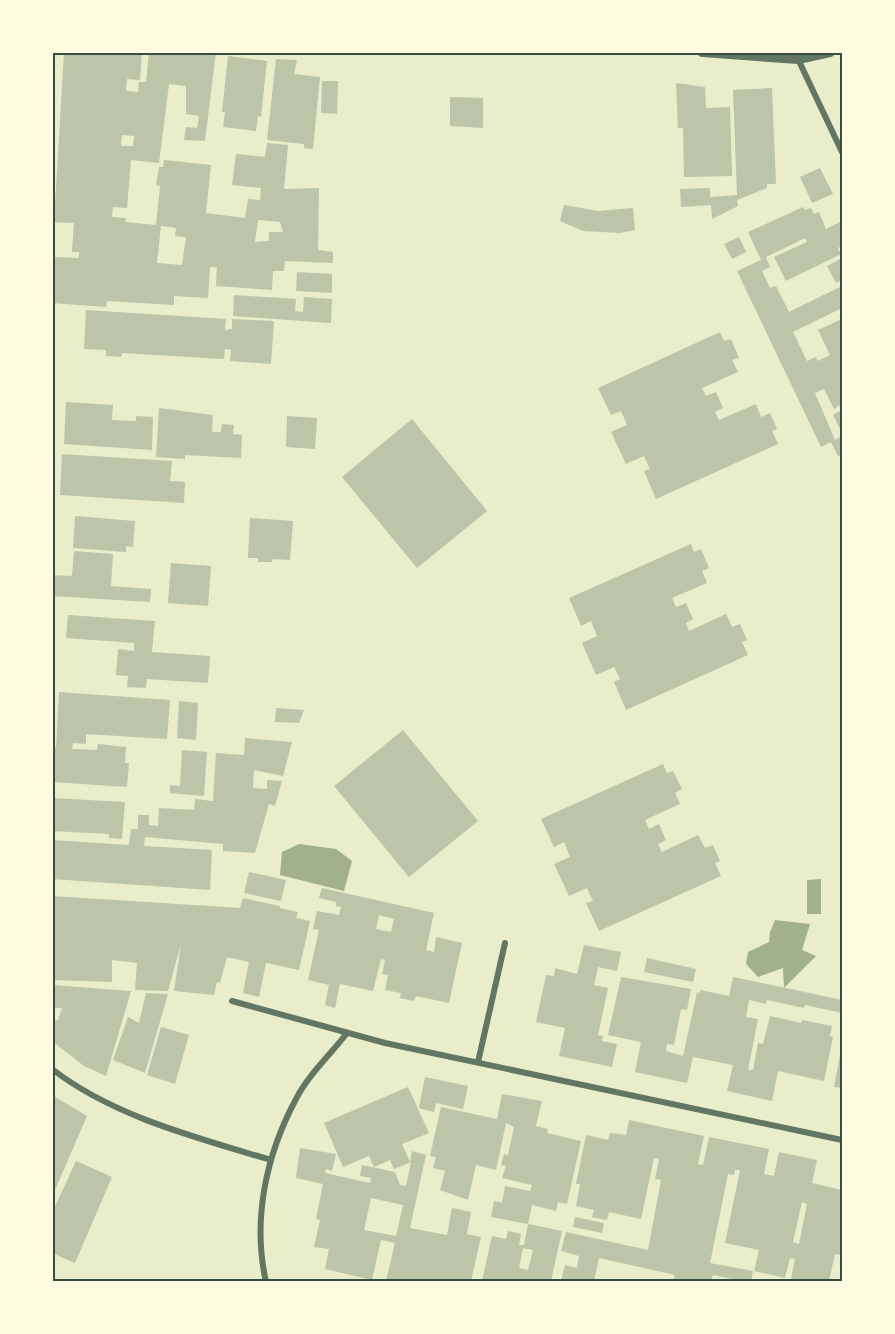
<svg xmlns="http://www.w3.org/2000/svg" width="895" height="1334" viewBox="0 0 895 1334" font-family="'Roboto Serif',serif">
	<rect width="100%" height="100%" fill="#e9edc9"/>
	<!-- water -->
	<path fill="#a3b18a" d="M 299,844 L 336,849 L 352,861 L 344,891 L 280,875 L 282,852 Z
		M 821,879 L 821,914 L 807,914 L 807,880 Z
		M 775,920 L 810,924 L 802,950 L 816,956 L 784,988 L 783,968 L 758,977 L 746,964 L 748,952 L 769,942 L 770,932 Z"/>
	<!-- building -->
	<path fill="#bcc5a7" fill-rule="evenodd" d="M 64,52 L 142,52 L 140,80 L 127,79 L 126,91 L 138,92 L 139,82 L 146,82 L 149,52 L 216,52 L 205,141 L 184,140 L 186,127 L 197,128 L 199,116 L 186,114 L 186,86 L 169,84 L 159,163 L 131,160 L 127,208 L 113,207 L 112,217 L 126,218 L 125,222 L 156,225 L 160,186 L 156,185 L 159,167 L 163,167 L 164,160 L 211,165 L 206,213 L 245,218 L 248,199 L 260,200 L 261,188 L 232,185 L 236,154 L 265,157 L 267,143 L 288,145 L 284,189 L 319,188 L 318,250 L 333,252 L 333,263 L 285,261 L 284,271 L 273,271 L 272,290 L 216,286 L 217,267 L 210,267 L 208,298 L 174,296 L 174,305 L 107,301 L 106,307 L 52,303 L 52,257 L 79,258 L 79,252 L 72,252 L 74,223 L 54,222 ZM 122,135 L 134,136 L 133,146 L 121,146 ZM 258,220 L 280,222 L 283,232 L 269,232 L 269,241 L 255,242 ZM 161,226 L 176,228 L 175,236 L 186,237 L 182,265 L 157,263 Z
		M 228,56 L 267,61 L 261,117 L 258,116 L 256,131 L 223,127 L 225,112 L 222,112 Z
		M 276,59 L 297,60 L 294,74 L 320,77 L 313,149 L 304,148 L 304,144 L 267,140 Z
		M 322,81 L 338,81 L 337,114 L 321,113 Z
		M 676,83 L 705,87 L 706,108 L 730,107 L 732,176 L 684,177 L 683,128 L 678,128 Z
		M 772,88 L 776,184 L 767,184 L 767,188 L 737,200 L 738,206 L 712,219 L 711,205 L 681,207 L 680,189 L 710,188 L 710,197 L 737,195 L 733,90 Z
		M 450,97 L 483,98 L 483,128 L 450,126 Z
		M 820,168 L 833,194 L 812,203 L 800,177 Z
		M 564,205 L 598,211 L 633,208 L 635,230 L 620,233 L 583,231 L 560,221 Z
		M 803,207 L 805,210 L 811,208 L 814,214 L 819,212 L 826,229 L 842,221 L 842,246 L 838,248 L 841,254 L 786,281 L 774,257 L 807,242 L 805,238 L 766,257 L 770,267 L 762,271 L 770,288 L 776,286 L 789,312 L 842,286 L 842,308 L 793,332 L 807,361 L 816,357 L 818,361 L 830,355 L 818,330 L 842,319 L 842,376 L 839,377 L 842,379 L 842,404 L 834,409 L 824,389 L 815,393 L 835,440 L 842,436 L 842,455 L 838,456 L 831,442 L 821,447 L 737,271 L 761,260 L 748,232 Z
		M 739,237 L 746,252 L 732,259 L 724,244 Z
		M 842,258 L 842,280 L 836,283 L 827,266 Z
		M 297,272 L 332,274 L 332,293 L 296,291 Z
		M 234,295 L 296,299 L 295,311 L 303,312 L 304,297 L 332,299 L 331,323 L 233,316 Z
		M 86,310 L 226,319 L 225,330 L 232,329 L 232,319 L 274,321 L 271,364 L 230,361 L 231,350 L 225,349 L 224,359 L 122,353 L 121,357 L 106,356 L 106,350 L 84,349 Z
		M 720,332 L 724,341 L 731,339 L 739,358 L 732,360 L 738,372 L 702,388 L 706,396 L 716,392 L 723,408 L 715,412 L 719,420 L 756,404 L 761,417 L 770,413 L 777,429 L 772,431 L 778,444 L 656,499 L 644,471 L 650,469 L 644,456 L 626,464 L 611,432 L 627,425 L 621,411 L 611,415 L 598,388 Z
		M 66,402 L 113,405 L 112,420 L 136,421 L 136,416 L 153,417 L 152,450 L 64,444 Z
		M 159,408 L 213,415 L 212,432 L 221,432 L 222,424 L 234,425 L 233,434 L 242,435 L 241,458 L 185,455 L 185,459 L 156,457 Z
		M 842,410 L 842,433 L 833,415 Z
		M 287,416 L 317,418 L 315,449 L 286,447 Z
		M 412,419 L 487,511 L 417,568 L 342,477 Z
		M 62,454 L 172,461 L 170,481 L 185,482 L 184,503 L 60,495 Z
		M 75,516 L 135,521 L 133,547 L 126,546 L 126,552 L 73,548 Z
		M 250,518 L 293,521 L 290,560 L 273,559 L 272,562 L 258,562 L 258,558 L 248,558 Z
		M 691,544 L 694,552 L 701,549 L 709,568 L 702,571 L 707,583 L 672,598 L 676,607 L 686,603 L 693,619 L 686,623 L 689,631 L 726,614 L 732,627 L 740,624 L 747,640 L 742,642 L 748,655 L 626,710 L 614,682 L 620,679 L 614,667 L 596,675 L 582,643 L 597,636 L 591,621 L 581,626 L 569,598 Z
		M 74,551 L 113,554 L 111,586 L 151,589 L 150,602 L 52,596 L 52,575 L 72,576 Z
		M 171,563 L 211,566 L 208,606 L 168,603 Z
		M 68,615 L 155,621 L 152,652 L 210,656 L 208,683 L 147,679 L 146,688 L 127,687 L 128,676 L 116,675 L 118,649 L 134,651 L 134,643 L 66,638 Z
		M 59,692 L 170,700 L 167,739 L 86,734 L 86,744 L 73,743 L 72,749 L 97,750 L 98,744 L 126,747 L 125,763 L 129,763 L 127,787 L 52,782 L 52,747 L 56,747 Z
		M 179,701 L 198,703 L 196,740 L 177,738 Z
		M 276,708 L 304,710 L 299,723 L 275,722 Z
		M 403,730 L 478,821 L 409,877 L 334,786 Z
		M 245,738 L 292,742 L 283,776 L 254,770 L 253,788 L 267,789 L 267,780 L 282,781 L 275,806 L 269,804 L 255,853 L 223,851 L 223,844 L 145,837 L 144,846 L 212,850 L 210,890 L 52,879 L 52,840 L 129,845 L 131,829 L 138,829 L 138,815 L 149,815 L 149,825 L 158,826 L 159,808 L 194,810 L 195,799 L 213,801 L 216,753 L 244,755 Z
		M 182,750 L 207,752 L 204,796 L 170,793 L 170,785 L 180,786 Z
		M 663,764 L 667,773 L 673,771 L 682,789 L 675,793 L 680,804 L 645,820 L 649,829 L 659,824 L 666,840 L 658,844 L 662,852 L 698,835 L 705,848 L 713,845 L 720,861 L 715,863 L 721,876 L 599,931 L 586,903 L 593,901 L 587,888 L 569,896 L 554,864 L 570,857 L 564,842 L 554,847 L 541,819 Z
		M 52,798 L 125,802 L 122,839 L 109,838 L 109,834 L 52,831 Z
		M 249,872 L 286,880 L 281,901 L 244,893 Z
		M 322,888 L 434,913 L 426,950 L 434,952 L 436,937 L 462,943 L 449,1003 L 416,996 L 414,1001 L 400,998 L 401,993 L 385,990 L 388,975 L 382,974 L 385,960 L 381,959 L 373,991 L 340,984 L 335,1008 L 325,1005 L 329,985 L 308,980 L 319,930 L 313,929 L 317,911 L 339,915 L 341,907 L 336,906 L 336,902 L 319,898 ZM 379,915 L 394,919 L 391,932 L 376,929 Z
		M 52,896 L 240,908 L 243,898 L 280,906 L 280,908 L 298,912 L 296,918 L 310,921 L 299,970 L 266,963 L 259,997 L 243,993 L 249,962 L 227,957 L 220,983 L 217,982 L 214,995 L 174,991 L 181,944 L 168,991 L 135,990 L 137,963 L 112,960 L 112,982 L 52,980 Z
		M 584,945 L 621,952 L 617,971 L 598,967 L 594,985 L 608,988 L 598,1035 L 603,1036 L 602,1041 L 617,1044 L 612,1067 L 559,1056 L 565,1028 L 536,1022 L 546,975 L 554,976 L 555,968 L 577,974 Z
		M 647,958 L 696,969 L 693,982 L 644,972 Z
		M 621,977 L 691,989 L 687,1010 L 681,1009 L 674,1045 L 667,1044 L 666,1051 L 683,1056 L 697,992 L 700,993 L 700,990 L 729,996 L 733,977 L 842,1000 L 842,1013 L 805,1005 L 804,1008 L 767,1000 L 766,1004 L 749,1000 L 746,1017 L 758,1019 L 748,1070 L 753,1070 L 758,1043 L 763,1044 L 770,1016 L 801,1023 L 802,1020 L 832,1026 L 830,1036 L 833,1037 L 824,1081 L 778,1071 L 772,1101 L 727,1091 L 733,1065 L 693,1057 L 687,1083 L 635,1072 L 641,1042 L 608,1035 Z
		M 52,985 L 131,991 L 106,1076 L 84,1066 L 52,1041 L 52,1021 L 58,1020 L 62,1008 L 52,1008 Z
		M 146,993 L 168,994 L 145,1073 L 113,1060 L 128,1017 L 139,1023 Z
		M 161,1027 L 189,1035 L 175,1084 L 147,1075 Z
		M 841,1050 L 842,1050 L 842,1088 L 834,1087 Z
		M 425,1077 L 468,1086 L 463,1109 L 436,1103 L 434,1112 L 419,1108 Z
		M 408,1087 L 429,1133 L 402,1144 L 410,1162 L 412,1151 L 426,1155 L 410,1228 L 447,1235 L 452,1208 L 471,1212 L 467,1234 L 481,1237 L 471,1281 L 386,1281 L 395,1243 L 381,1240 L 372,1280 L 325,1269 L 329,1249 L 314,1247 L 320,1220 L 316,1219 L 323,1184 L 296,1178 L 300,1148 L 336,1154 L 332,1171 L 326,1169 L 325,1173 L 370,1183 L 371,1178 L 360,1176 L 362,1165 L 395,1172 L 400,1185 L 406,1186 L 411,1162 L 394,1169 L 390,1160 L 374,1167 L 369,1156 L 343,1167 L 324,1123 ZM 371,1198 L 403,1205 L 396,1236 L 364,1230 Z
		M 502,1094 L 542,1101 L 536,1126 L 548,1129 L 547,1133 L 581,1141 L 567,1204 L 558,1202 L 556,1211 L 532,1205 L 528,1224 L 491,1217 L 494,1201 L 502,1203 L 505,1186 L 530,1191 L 532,1185 L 502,1178 L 506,1166 L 501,1165 L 504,1154 L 508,1155 L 514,1127 L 506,1123 L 496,1170 L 476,1165 L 468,1200 L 440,1190 L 445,1171 L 433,1168 L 436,1157 L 430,1156 L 441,1107 L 497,1119 Z
		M 52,1095 L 87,1116 L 52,1197 Z
		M 629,1120 L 704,1136 L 698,1164 L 703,1165 L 709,1137 L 769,1149 L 764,1174 L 774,1176 L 779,1152 L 817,1160 L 812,1183 L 842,1190 L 842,1255 L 835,1254 L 829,1281 L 791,1279 L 795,1259 L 790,1258 L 785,1278 L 754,1271 L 759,1250 L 725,1243 L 740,1170 L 735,1170 L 734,1175 L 728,1174 L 710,1263 L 753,1271 L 751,1281 L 731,1281 L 732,1279 L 713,1275 L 711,1281 L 673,1281 L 675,1275 L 599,1258 L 594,1281 L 561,1281 L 565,1265 L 577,1268 L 579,1256 L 561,1251 L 566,1232 L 648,1250 L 661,1180 L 655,1179 L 659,1159 L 654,1158 L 641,1219 L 609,1212 L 607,1220 L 592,1217 L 594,1210 L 576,1206 L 580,1184 L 576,1184 L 586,1135 L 608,1140 L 610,1133 L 626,1135 ZM 802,1202 L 807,1204 L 799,1244 L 793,1242 Z
		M 76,1161 L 112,1177 L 75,1263 L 52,1253 L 52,1213 Z
		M 575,1217 L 604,1223 L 602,1233 L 573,1227 Z
		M 528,1224 L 562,1231 L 551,1281 L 482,1281 L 492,1236 L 506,1239 L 508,1231 L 521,1234 L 519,1245 L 524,1245 ZM 523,1248 L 533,1250 L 528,1270 L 519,1268 Z"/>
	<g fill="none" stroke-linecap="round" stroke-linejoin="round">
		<!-- minor -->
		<path stroke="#617663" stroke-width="6" d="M 798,59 L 842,152
			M 232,1001 L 385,1043 L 842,1140
			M 478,1062 L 505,943
			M 52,1069 C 114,1117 198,1138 271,1160
			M 266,1282 C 252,1220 266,1155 296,1099 C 308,1075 331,1054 347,1033"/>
		<!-- tertiary -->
		<path stroke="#617663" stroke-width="10" d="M 702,52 L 798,59 L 830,52"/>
	</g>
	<!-- border -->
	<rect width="895" height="1334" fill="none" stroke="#fefae0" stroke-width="108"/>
	<rect x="54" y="54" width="787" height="1226" fill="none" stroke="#344e41" stroke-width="2"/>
</svg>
